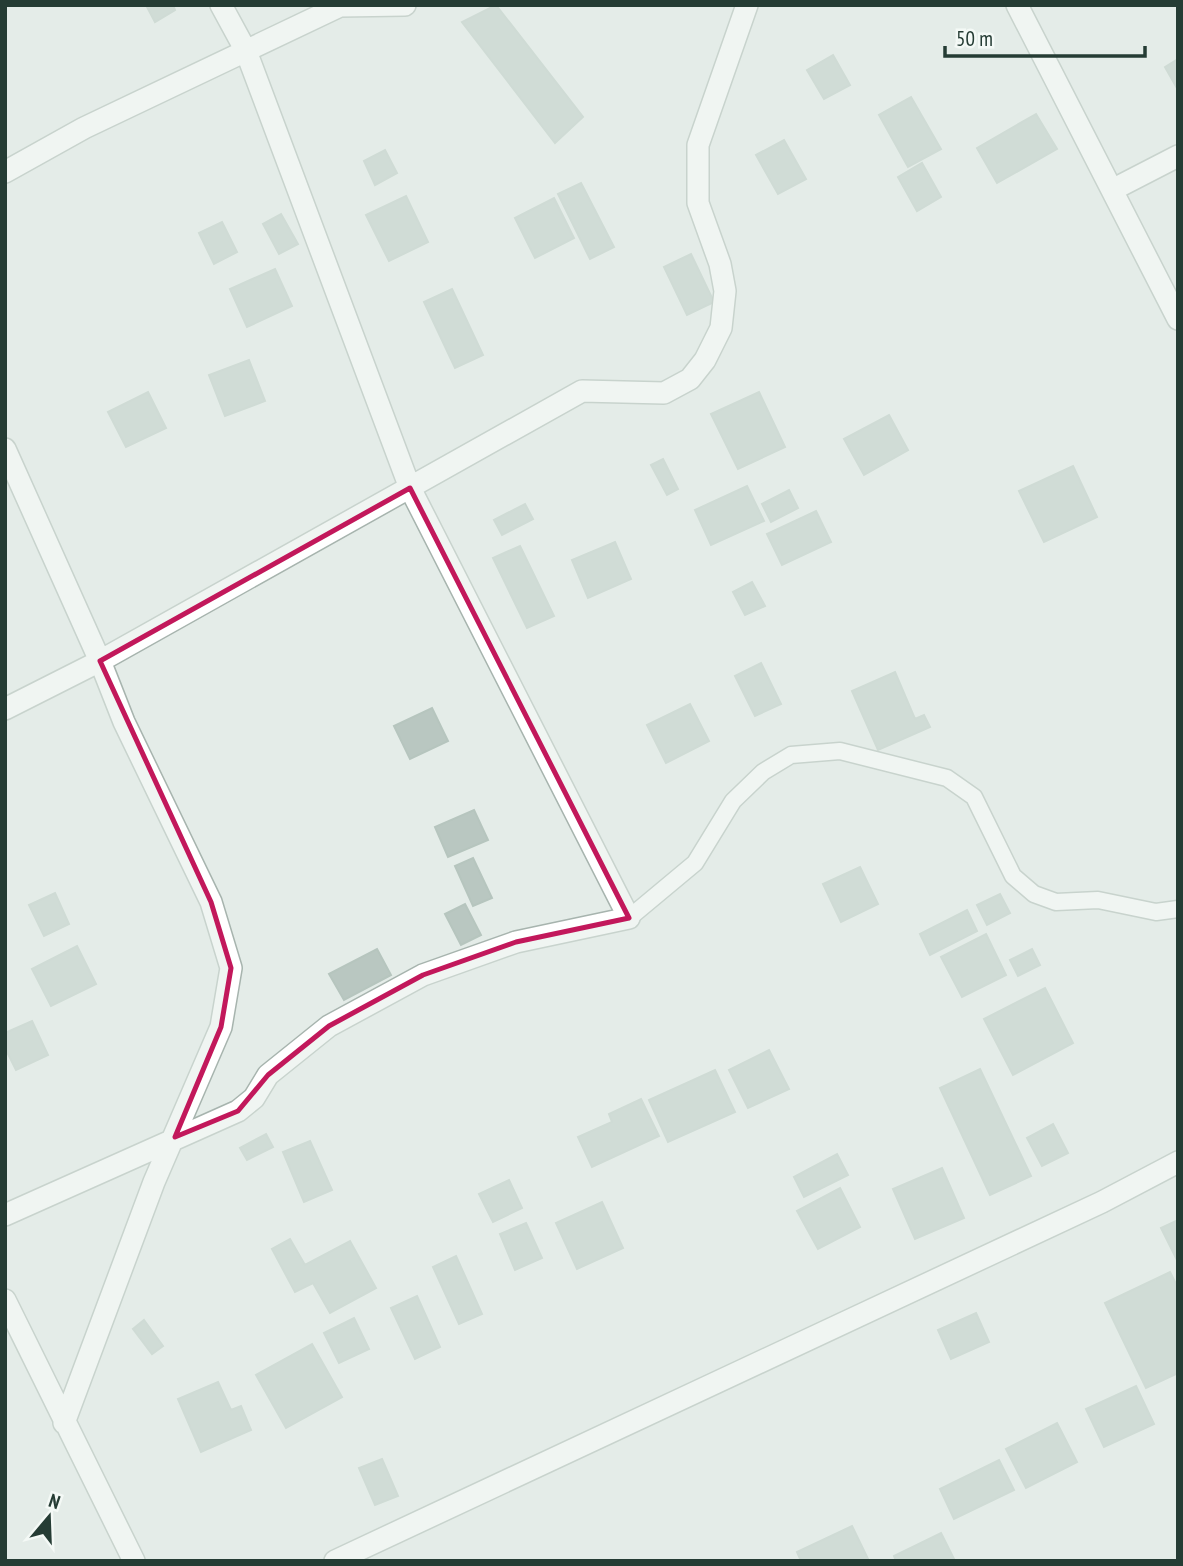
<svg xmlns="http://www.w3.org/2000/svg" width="1183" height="1566" viewBox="0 0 1183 1566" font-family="'PT Sans Narrow',sans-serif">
	<rect width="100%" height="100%" fill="#e4ece8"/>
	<!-- building -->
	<path fill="#b9c7c1" stroke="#b6c5be" stroke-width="2" d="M 146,5 L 173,5 L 175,10 L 155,22 Z
		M 496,5 L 583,117 L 555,143 L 462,22 Z
		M 833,55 L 850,85 L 824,99 L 807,70 Z
		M 1178,59 L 1178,90 L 1165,67 Z
		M 911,97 L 941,149 L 908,167 L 879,115 Z
		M 1036,114 L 1057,149 L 997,183 L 977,148 Z
		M 784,140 L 806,179 L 778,194 L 756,155 Z
		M 385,150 L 397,173 L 375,185 L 364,161 Z
		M 922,163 L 941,197 L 917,211 L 898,177 Z
		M 581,183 L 614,247 L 590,259 L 558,194 Z
		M 406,196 L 428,242 L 389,261 L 366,215 Z
		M 554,198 L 574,238 L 535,258 L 515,218 Z
		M 281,214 L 298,244 L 279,254 L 263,224 Z
		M 222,222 L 237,252 L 214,264 L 199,233 Z
		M 691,254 L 714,302 L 687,315 L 664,267 Z
		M 275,269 L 292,306 L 247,327 L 230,289 Z
		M 452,289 L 483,355 L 455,368 L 424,302 Z
		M 249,360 L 265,401 L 225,416 L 209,375 Z
		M 148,392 L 166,428 L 126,447 L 108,412 Z
		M 759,392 L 785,447 L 738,469 L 711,414 Z
		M 889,415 L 908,450 L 864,475 L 844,439 Z
		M 663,459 L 678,489 L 667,495 L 651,465 Z
		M 1073,466 L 1097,517 L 1044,542 L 1019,491 Z
		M 747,486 L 764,521 L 711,545 L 695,510 Z
		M 789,490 L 798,508 L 771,522 L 762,504 Z
		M 525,504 L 533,519 L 502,535 L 494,520 Z
		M 816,511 L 831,542 L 782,565 L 767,534 Z
		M 615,542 L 631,579 L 588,598 L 572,560 Z
		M 520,546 L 554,616 L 527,628 L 493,558 Z
		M 752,582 L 765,606 L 745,615 L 733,592 Z
		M 761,663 L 781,704 L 755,716 L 735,676 Z
		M 895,672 L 915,719 L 924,715 L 930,727 L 878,750 L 852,691 Z
		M 690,704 L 709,741 L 666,763 L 647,725 Z
		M 432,708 L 448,741 L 410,759 L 394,726 Z
		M 474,810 L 488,840 L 448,857 L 435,827 Z
		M 473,858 L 492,898 L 473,906 L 455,866 Z
		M 860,867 L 878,904 L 841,922 L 823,884 Z
		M 55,893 L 69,924 L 44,936 L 29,905 Z
		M 1000,894 L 1010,913 L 987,925 L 977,905 Z
		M 465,904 L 481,935 L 461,945 L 445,914 Z
		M 967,910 L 977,931 L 930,955 L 920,934 Z
		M 986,934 L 1006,975 L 962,997 L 941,957 Z
		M 77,946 L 96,984 L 51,1006 L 32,969 Z
		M 377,949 L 391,975 L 344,1000 L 329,974 Z
		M 1032,949 L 1040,965 L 1018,976 L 1010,960 Z
		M 1045,988 L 1073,1043 L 1013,1075 L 984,1019 Z
		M 32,1021 L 48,1055 L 16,1070 L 5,1048 L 5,1033 Z
		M 769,1050 L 789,1089 L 748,1108 L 729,1070 Z
		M 980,1069 L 1031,1176 L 990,1195 L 940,1088 Z
		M 715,1070 L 735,1112 L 668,1142 L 649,1100 Z
		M 641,1099 L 659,1136 L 592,1167 L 578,1137 L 612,1122 L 609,1114 Z
		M 1053,1124 L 1068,1153 L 1042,1166 L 1027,1138 Z
		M 266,1134 L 273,1147 L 247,1160 L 240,1148 Z
		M 310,1141 L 332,1190 L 304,1202 L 283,1152 Z
		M 837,1154 L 848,1175 L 804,1197 L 794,1177 Z
		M 942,1168 L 964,1218 L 915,1239 L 893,1189 Z
		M 509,1180 L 522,1208 L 493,1222 L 479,1194 Z
		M 840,1188 L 860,1227 L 818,1249 L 797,1211 Z
		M 602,1202 L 623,1248 L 577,1269 L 556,1223 Z
		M 1178,1220 L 1178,1262 L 1161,1228 Z
		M 526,1223 L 542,1258 L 515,1270 L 500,1234 Z
		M 290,1239 L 305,1265 L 350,1241 L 376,1288 L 330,1313 L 313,1283 L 295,1292 L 272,1249 Z
		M 456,1256 L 482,1314 L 459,1324 L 433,1267 Z
		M 1170,1272 L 1178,1288 L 1178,1373 L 1146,1388 L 1105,1303 Z
		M 417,1296 L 440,1347 L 415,1359 L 391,1308 Z
		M 976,1313 L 989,1342 L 951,1359 L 938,1330 Z
		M 354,1318 L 369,1349 L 339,1363 L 324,1333 Z
		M 144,1320 L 163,1346 L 152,1354 L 133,1329 Z
		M 312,1344 L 342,1397 L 286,1428 L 256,1375 Z
		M 218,1382 L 231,1410 L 241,1406 L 251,1430 L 201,1452 L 178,1399 Z
		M 1136,1386 L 1154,1424 L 1104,1447 L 1086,1409 Z
		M 1057,1423 L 1077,1462 L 1026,1488 L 1006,1449 Z
		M 382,1459 L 398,1496 L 375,1505 L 359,1468 Z
		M 999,1460 L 1014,1490 L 954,1519 L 940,1489 Z
		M 852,1526 L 869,1561 L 801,1561 L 797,1552 Z
		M 941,1533 L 955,1561 L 896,1561 L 894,1556 Z"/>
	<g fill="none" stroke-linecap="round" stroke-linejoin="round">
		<!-- service casing -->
		<g stroke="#a7b4ae" stroke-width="19">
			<path id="service" d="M 629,918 L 695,863 L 733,801 L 763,772 L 791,755 L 840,751 L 947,778 L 974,797 L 1013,876 L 1034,894 L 1056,902 L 1098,900 L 1156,912 L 1178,909"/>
		</g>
		<!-- minor casing -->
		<g stroke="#a7b4ae" stroke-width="24">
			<path id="minor" d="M 1017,5 L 1178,319
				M 5,172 L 84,128 L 340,6 L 405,5
				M 1114,189 L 1178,156
				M 5,449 L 100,661 L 124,722 L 211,902 L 231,968 L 221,1027 L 154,1182 L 64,1423
				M 5,709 L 100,661 L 582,391 L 664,393 L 690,379 L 705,360 L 721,328 L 725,291 L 720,264 L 698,203 L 698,145 L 747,5
				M 5,1215 L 238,1111 L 254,1098 L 268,1075 L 329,1026 L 423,975 L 516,942 L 629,918 L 410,488 L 246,51 L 221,5
				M 5,1300 L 134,1561
				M 335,1561 L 1102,1202 L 1178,1162"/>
		</g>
		<!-- service -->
		<use href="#service" stroke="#fff" stroke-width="16"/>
		<!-- minor -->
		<use href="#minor" stroke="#fff" stroke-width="21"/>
	</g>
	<!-- marked area -->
	<path d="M0 0H1183V1566H0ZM 410,488 L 629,918 L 516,942 L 423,975 L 329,1026 L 268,1075 L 238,1111 L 175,1137 L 221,1027 L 231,968 L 211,902 L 100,661 Z" fill="#e4ece8" fill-opacity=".55" fill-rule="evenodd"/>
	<path fill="none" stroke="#c2185b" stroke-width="5" stroke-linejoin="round" d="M 410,488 L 629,918 L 516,942 L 423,975 L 329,1026 L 268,1075 L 238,1111 L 175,1137 L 221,1027 L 231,968 L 211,902 L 100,661 Z"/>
	<!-- border -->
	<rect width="1183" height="1566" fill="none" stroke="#253c34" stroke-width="14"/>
	<!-- north arrow -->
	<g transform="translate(49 1517) rotate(19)" stroke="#f4f9f6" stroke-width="5" paint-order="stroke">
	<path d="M0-5L12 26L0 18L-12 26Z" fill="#253c34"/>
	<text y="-10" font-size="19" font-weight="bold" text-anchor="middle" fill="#253c34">N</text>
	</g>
	<!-- scale -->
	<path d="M945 46v10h200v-10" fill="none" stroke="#253c34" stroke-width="3.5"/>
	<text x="956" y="46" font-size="21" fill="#253c34" stroke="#f4f9f6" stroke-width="5" paint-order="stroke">50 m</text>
</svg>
